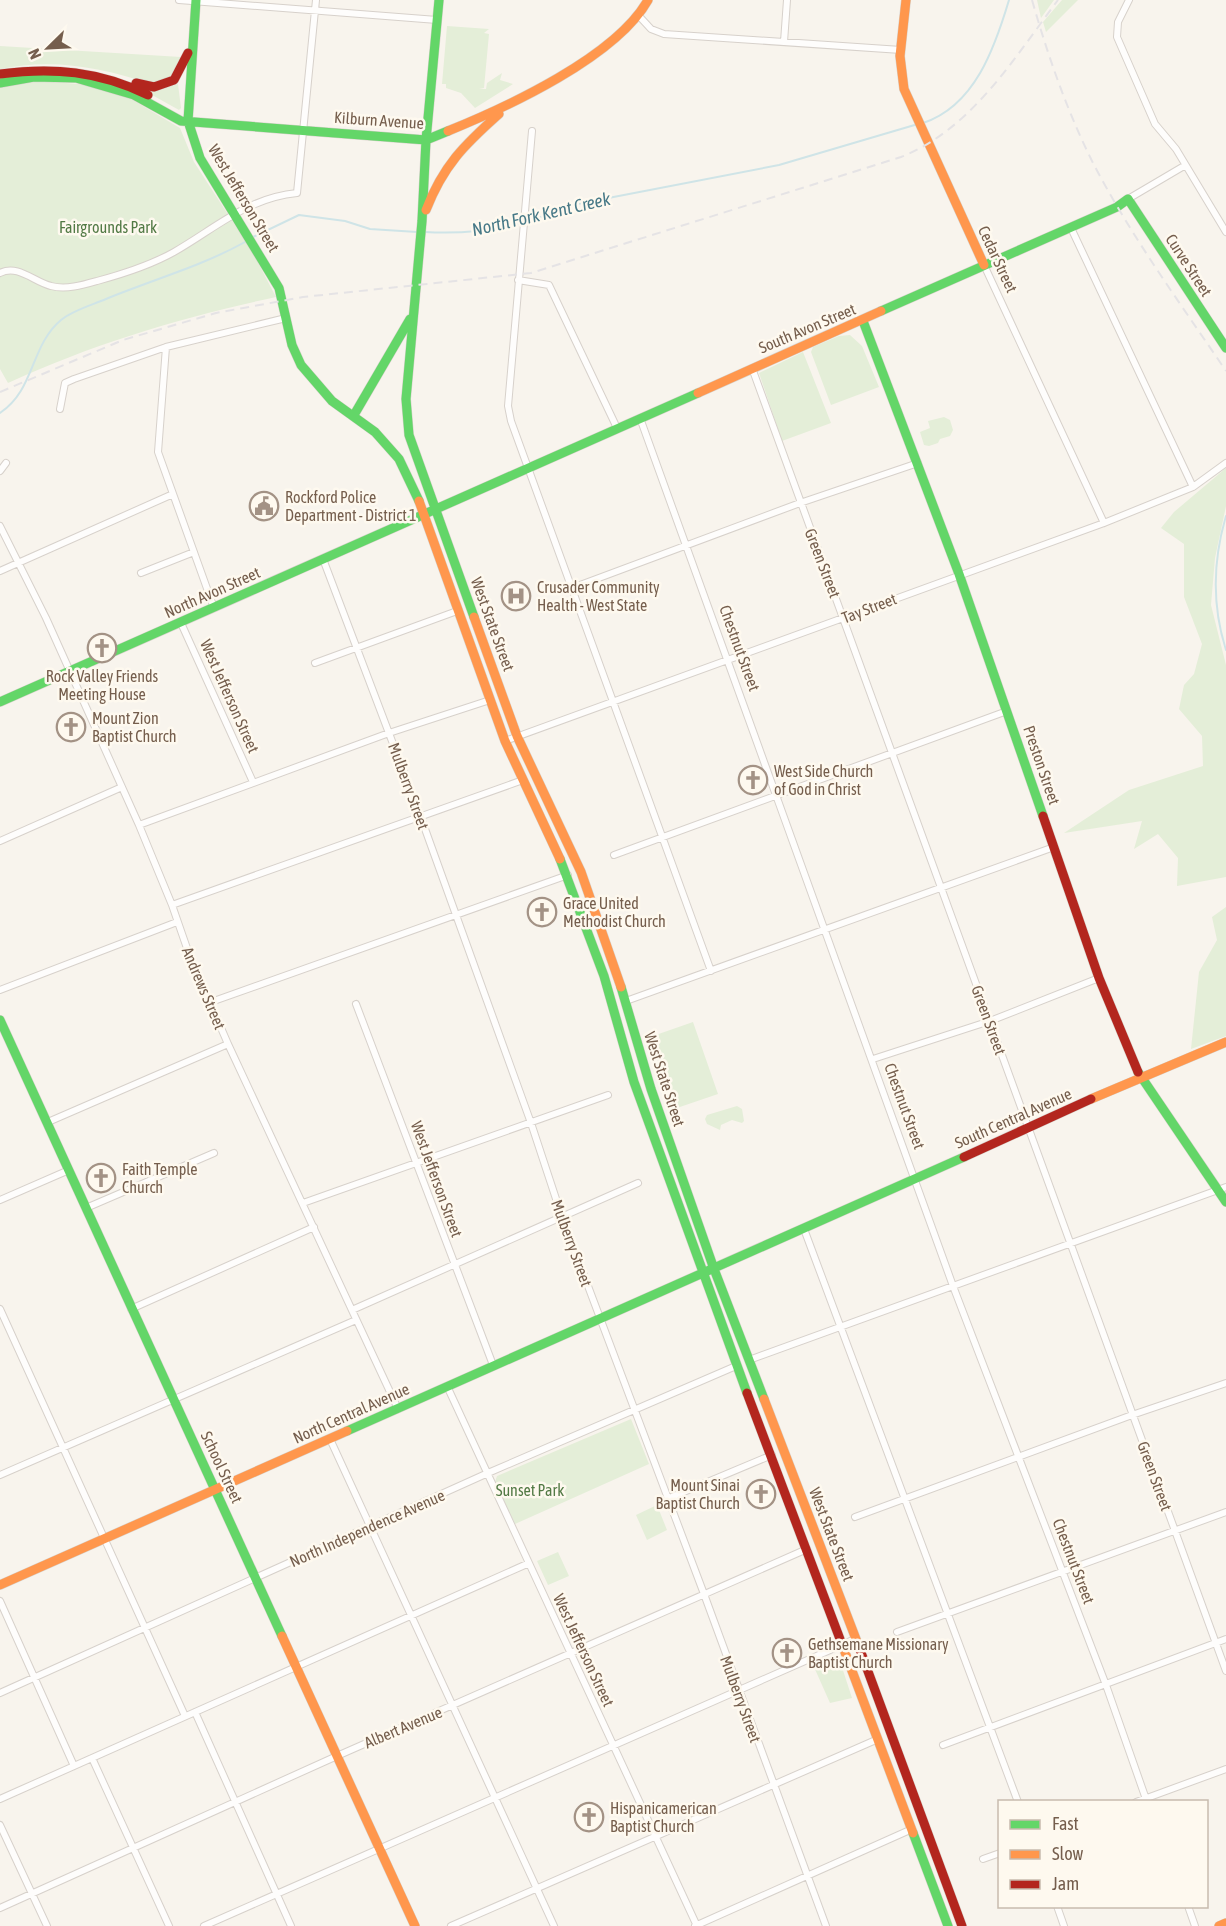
<svg xmlns="http://www.w3.org/2000/svg" width="1226" height="1926" viewBox="0 0 1226 1926" font-family="'Asap Condensed',sans-serif">
	<rect width="100%" height="100%" fill="#f8f4ed"/>
	<!-- green -->
	<path fill="#e4eed8" d="M 1037,0 L 1054,0 L 1041,18 Z
		M 1062,0 L 1078,0 L 1046,32 L 1043,22 Z
		M 447,26 L 489,29 L 484,33 L 489,34 L 484,88 L 479,89 L 486,89 L 487,83 L 502,73 L 500,80 L 513,84 L 475,108 L 461,93 L 446,88 L 446,84 L 442,84 Z
		M 0,46 L 181,57 L 176,74 L 151,84 C 101,67 52,58 0,69 Z
		M 41,81 L 91,85 L 131,99 L 180,128 L 194,162 L 253,253 L 276,297 C 183,317 95,343 8,383 L 0,369 L 0,87 Z
		M 178,84 L 181,108 L 179,110 L 136,86 L 158,91 Z
		M 850,335 L 862,346 L 879,387 L 831,405 L 811,352 L 813,347 L 839,336 Z
		M 803,352 L 831,423 L 782,441 L 759,373 Z
		M 944,417 L 950,420 L 953,430 L 950,436 L 940,439 L 938,443 L 929,446 L 924,445 L 920,432 L 930,428 L 928,421 Z
		M 1226,468 L 1226,506 L 1215,558 L 1211,605 L 1226,665 L 1226,877 L 1177,886 L 1178,858 L 1158,834 L 1134,849 L 1142,821 L 1064,833 L 1129,790 L 1203,766 L 1202,736 L 1179,709 L 1184,685 L 1194,674 L 1202,644 L 1184,597 L 1184,544 L 1161,528 L 1174,512 Z
		M 1226,907 L 1226,1036 L 1191,1049 L 1199,972 L 1217,940 L 1212,917 Z
		M 693,1022 L 718,1094 L 674,1109 L 650,1037 Z
		M 737,1106 L 742,1109 L 744,1121 L 742,1123 L 732,1120 L 721,1125 L 720,1130 L 707,1124 L 705,1119 L 707,1115 Z
		M 631,1419 L 649,1464 L 515,1524 L 495,1482 L 497,1476 Z
		M 657,1505 L 667,1530 L 647,1540 L 636,1515 Z
		M 558,1552 L 569,1576 L 548,1585 L 537,1561 Z
		M 839,1658 L 852,1698 L 830,1703 L 814,1667 Z"/>
	<g fill="none" stroke-linecap="round" stroke-linejoin="round">
		<!-- stream -->
		<path stroke="#cfe4e7" stroke-width="2" d="M 923,123 C 975,106 995,47 1009,0
			M 425,232 C 475,235 526,226 572,205 L 779,165 L 918,124
			M 253,237 L 299,215 L 345,221 L 370,229 L 417,232
			M 0,413 C 35,390 30,346 61,320 C 73,310 92,305 106,299 C 152,280 202,266 245,242
			M 1226,516 C 1213,560 1212,606 1226,650"/>
		<!-- street casing -->
		<g stroke="#d7d1cb" stroke-width="8">
			<path id="street" d="M 179,0 L 437,20
				M 1129,0 L 1118,22 L 1117,37 L 1155,124 L 1176,149 L 1226,232
				M 639,16 L 651,29 L 664,34 L 901,50
				M 784,42 L 787,0
				M 532,131 L 508,406 L 511,421 L 711,971
				M 1128,199 L 1184,166
				M 1071,228 L 1193,487
				M 984,265 L 1104,523
				M 0,273 C 18,264 34,282 51,286 C 66,290 83,285 97,281 C 123,274 151,265 174,252 C 216,228 247,198 297,193 L 316,0
				M 518,280 L 549,285 L 617,428
				M 166,347 L 158,452 L 214,608
				M 752,368 L 1226,1671
				M 60,409 L 65,383 L 74,379 L 166,347 L 286,318
				M 640,418 L 953,1286 L 1106,1685 L 1147,1802
				M 0,471 L 6,463
				M 0,526 L 46,618 L 139,825 L 172,905 L 189,954 L 228,1044 L 398,1409
				M 323,559 L 420,815 L 531,1123 L 562,1217 L 704,1594 L 826,1926
				M 0,571 L 173,494
				M 141,573 L 194,552
				M 572,588 L 800,503 L 918,463
				M 181,623 L 253,782
				M 315,663 L 457,611
				M 505,741 L 1104,523 L 1193,487 L 1226,463
				M 139,825 L 389,733 L 490,700
				M 0,841 L 122,787
				M 614,855 L 1007,711
				M 172,905 L 523,780
				M 0,990 L 177,922
				M 626,1001 L 1054,847
				M 211,1002 L 568,875
				M 356,1004 L 493,1365
				M 873,1059 L 990,1021 L 1099,978
				M 48,1122 L 228,1044
				M 0,1200 L 69,1170
				M 303,1203 L 608,1095
				M 86,1208 L 214,1153
				M 804,1229 L 1018,1802
				M 0,1309 L 185,1716
				M 131,1309 L 314,1227
				M 352,1310 L 638,1183
				M 749,1360 L 1226,1187
				M 447,1386 L 697,1926
				M 330,1439 L 554,1926
				M 0,1475 L 356,1320
				M 667,1499 L 772,1455
				M 855,1517 L 1132,1415 L 1226,1383
				M 0,1601 L 74,1766
				M 897,1632 L 1226,1512
				M 0,1693 L 488,1473 L 736,1366
				M 195,1712 L 291,1926
				M 943,1745 L 1226,1639
				M 92,1758 L 169,1926
				M 0,1799 L 527,1564
				M 1136,1802 L 1226,1769
				M 0,1825 L 47,1926
				M 983,1859 L 1000,1853
				M 1057,1906 L 1064,1926
				M 1188,1906 L 1195,1926
				M 0,1908 L 337,1756 L 807,1549
				M 204,1926 L 855,1639
				M 451,1926 L 878,1739
				M 695,1926 L 912,1829"/>
		</g>
		<!-- fast casing -->
		<g stroke="#d7d1cb" stroke-width="10">
			<path id="fast" d="M 196,0 L 188,121 L 200,158 L 279,288 L 292,345 L 301,365 L 332,401 L 375,432 L 399,459 L 419,501
				M 0,83 L 34,77 L 76,78 L 134,95 L 181,121 L 426,140 L 448,131
				M 426,140 L 439,0
				M 426,140 L 422,221 L 406,399 L 409,435 L 474,617
				M 881,311 L 1117,207 L 1128,199 L 1226,348
				M 863,321 L 959,574 L 1043,816
				M 354,415 L 410,319
				M 0,702 L 698,393
				M 560,859 L 604,976 L 634,1082 L 747,1393
				M 621,987 L 651,1089 L 714,1269 L 764,1399
				M 0,1020 L 282,1636
				M 1138,1072 L 1226,1202
				M 347,1431 L 964,1157
				M 913,1833 L 948,1926"/>
		</g>
		<!-- slow casing -->
		<g stroke="#d7d1cb" stroke-width="10">
			<path id="slow" d="M 906,0 L 900,56 L 904,89 L 984,265
				M 448,131 C 507,107 616,57 648,0
				M 426,210 C 443,166 464,145 499,114
				M 698,393 L 881,311
				M 419,501 L 505,741 L 560,859
				M 474,617 L 517,736 L 581,872 L 621,987
				M 1091,1099 L 1226,1042
				M 764,1399 L 859,1647
				M 0,1585 L 347,1431
				M 282,1636 L 415,1926
				M 843,1647 L 913,1833
				M 1219,1926 L 1226,1923"/>
		</g>
		<!-- jam casing -->
		<g stroke="#d7d1cb" stroke-width="10">
			<path id="jam" d="M 0,74 C 53,67 99,71 148,95
				M 136,83 L 154,87 L 174,80 L 188,53
				M 1043,816 L 1099,978 L 1138,1072
				M 964,1157 L 1091,1099
				M 747,1393 L 843,1647
				M 859,1647 L 962,1926"/>
		</g>
		<!-- street -->
		<use href="#street" stroke="#fefdfc" stroke-width="6"/>
		<!-- fast -->
		<use href="#fast" stroke="#63d668" stroke-width="9"/>
		<!-- slow -->
		<use href="#slow" stroke="#ff974d" stroke-width="9"/>
		<!-- jam -->
		<use href="#jam" stroke="#b3261e" stroke-width="9"/>
		<!-- rail -->
		<path stroke="#e5e3e5" stroke-width="2" stroke-dasharray="9 6" stroke-linecap="butt" d="M 1032,0 C 1048,56 1067,111 1093,163 C 1131,236 1180,303 1226,371
			M 0,392 L 123,340 L 216,313 L 303,297 L 531,273 L 901,157 C 972,129 1014,58 1058,0"/>
	</g>
	<!-- icons -->
	<defs>
		<g id="civic-ring" transform="scale(1.5)"><circle r="9.5" fill="#fef9ef" stroke="#a39285" stroke-width="1.5"/><path d="M-.6-6.5H3V-4.5H.6V-3L4-1V1h2V6H-6V1h2V-1L-.6-3ZM-1.2 2.5V6h2.4V2.5Z" fill="#a39285"/></g>
		<g id="hospital-ring" transform="scale(1.5)"><circle r="9.5" fill="#fef9ef" stroke="#a39285" stroke-width="1.5"/><path d="M-5-5h3v3.5h4V-5h3V5h-3V1.5h-4V5h-3Z" fill="#a39285"/></g>
		<g id="church-ring" transform="scale(1.5)"><circle r="9.5" fill="#fef9ef" stroke="#a39285" stroke-width="1.5"/><path d="M-1.2-6h2.4v3.5h3.3v2.4h-3.3V6h-2.4V-.1h-3.3v-2.4h3.3Z" fill="#a39285"/></g>
	</defs>
	<g fill-rule="evenodd">
		<use href="#civic-ring" x="264" y="506"/>
		<use href="#hospital-ring" x="516" y="596"/>
		<use href="#church-ring" x="102" y="648"/>
		<use href="#church-ring" x="71" y="727"/>
		<use href="#church-ring" x="753" y="780"/>
		<use href="#church-ring" x="542" y="912"/>
		<use href="#church-ring" x="101" y="1178"/>
		<use href="#church-ring" x="761" y="1494"/>
		<use href="#church-ring" x="787" y="1653"/>
		<use href="#church-ring" x="589" y="1817"/>
	</g>
	<g text-anchor="middle" dominant-baseline="central" stroke-width="5" stroke-linejoin="round" paint-order="stroke">
		<!-- street labels -->
		<g font-size="16" fill="#755e4d" stroke="#fef9ef">
			<text transform="translate(379 120) rotate(4)">Kilburn Avenue</text>
			<text transform="translate(244 198) rotate(59)">West Jefferson Street</text>
			<text transform="translate(998 259) rotate(65)">Cedar Street</text>
			<text transform="translate(1189 265) rotate(57)">Curve Street</text>
			<text transform="translate(807 328) rotate(-23)">South Avon Street</text>
			<text transform="translate(823 563) rotate(69)">Green Street</text>
			<text transform="translate(212 592) rotate(-24)">North Avon Street</text>
			<text transform="translate(869 608) rotate(-21)">Tay Street</text>
			<text transform="translate(493 624) rotate(70)">West State Street</text>
			<text transform="translate(740 648) rotate(70)">Chestnut Street</text>
			<text transform="translate(230 696) rotate(66)">West Jefferson Street</text>
			<text transform="translate(1042 765) rotate(71)">Preston Street</text>
			<text transform="translate(409 786) rotate(70)">Mulberry Street</text>
			<text transform="translate(204 988) rotate(67)">Andrews Street</text>
			<text transform="translate(989 1020) rotate(70)">Green Street</text>
			<text transform="translate(665 1079) rotate(72)">West State Street</text>
			<text transform="translate(905 1106) rotate(70)">Chestnut Street</text>
			<text transform="translate(1013 1118) rotate(-24)">South Central Avenue</text>
			<text transform="translate(437 1179) rotate(70)">West Jefferson Street</text>
			<text transform="translate(572 1243) rotate(70)">Mulberry Street</text>
			<text transform="translate(351 1413) rotate(-24)">North Central Avenue</text>
			<text transform="translate(222 1467) rotate(65)">School Street</text>
			<text transform="translate(1155 1476) rotate(70)">Green Street</text>
			<text transform="translate(367 1528) rotate(-24)">North Independence Avenue</text>
			<text transform="translate(832 1534) rotate(69)">West State Street</text>
			<text transform="translate(1074 1561) rotate(69)">Chestnut Street</text>
			<text transform="translate(584 1650) rotate(65)">West Jefferson Street</text>
			<text transform="translate(741 1699) rotate(70)">Mulberry Street</text>
			<text transform="translate(403 1727) rotate(-23)">Albert Avenue</text>
		</g>
		<!-- park labels -->
		<g font-size="16" fill="#527a45" stroke="#fef9ef">
			<text x="108" y="227">Fairgrounds Park</text>
			<text x="530" y="1490">Sunset Park</text>
		</g>
		<!-- poi labels -->
		<g font-size="16" fill="#755e4d" stroke="#fef9ef" text-anchor="start">
			<text x="285" y="497">Rockford Police<tspan x="285" dy="18">Department - District 1</tspan></text>
			<text x="537" y="587">Crusader Community<tspan x="537" dy="18">Health - West State</tspan></text>
			<text x="102" y="676" text-anchor="middle">Rock Valley Friends<tspan x="102" dy="18">Meeting House</tspan></text>
			<text x="92" y="718">Mount Zion<tspan x="92" dy="18">Baptist Church</tspan></text>
			<text x="774" y="771">West Side Church<tspan x="774" dy="18">of God in Christ</tspan></text>
			<text x="563" y="903">Grace United<tspan x="563" dy="18">Methodist Church</tspan></text>
			<text x="122" y="1169">Faith Temple<tspan x="122" dy="18">Church</tspan></text>
			<text x="740" y="1485" text-anchor="end">Mount Sinai<tspan x="740" dy="18">Baptist Church</tspan></text>
			<text x="808" y="1644">Gethsemane Missionary<tspan x="808" dy="18">Baptist Church</tspan></text>
			<text x="610" y="1808">Hispanicamerican<tspan x="610" dy="18">Baptist Church</tspan></text>
		</g>
		<!-- water labels -->
		<g font-size="18" font-style="italic" fill="#477987" stroke="#fef9ef">
			<text transform="translate(541 214) rotate(-13)">North Fork Kent Creek</text>
		</g>
	</g>
	<!-- legend -->
	<rect x="998" y="1800" width="210" height="108" fill="#fef9ef" stroke="#c7bbae" stroke-width="1.5"/>
	<rect x="1010" y="1820" width="30" height="9" fill="#63d668" stroke="#c7bbae" stroke-width="1.5"/>
	<text x="1052" y="1830" font-size="18" fill="#755e4d">Fast</text>
	<rect x="1010" y="1850" width="30" height="9" fill="#ff974d" stroke="#c7bbae" stroke-width="1.5"/>
	<text x="1052" y="1860" font-size="18" fill="#755e4d">Slow</text>
	<rect x="1010" y="1880" width="30" height="9" fill="#b3261e" stroke="#c7bbae" stroke-width="1.5"/>
	<text x="1052" y="1890" font-size="18" fill="#755e4d">Jam</text>
	<!-- north arrow -->
	<g transform="translate(48 48) rotate(246)" stroke="#fef9ef" stroke-width="4.5" paint-order="stroke">
	<path d="M0-4.5L10 22L0 15L-10 22Z" fill="#755e4d"/>
	<text y="-9" font-size="16" font-weight="bold" text-anchor="middle" fill="#755e4d">N</text>
	</g>
</svg>
